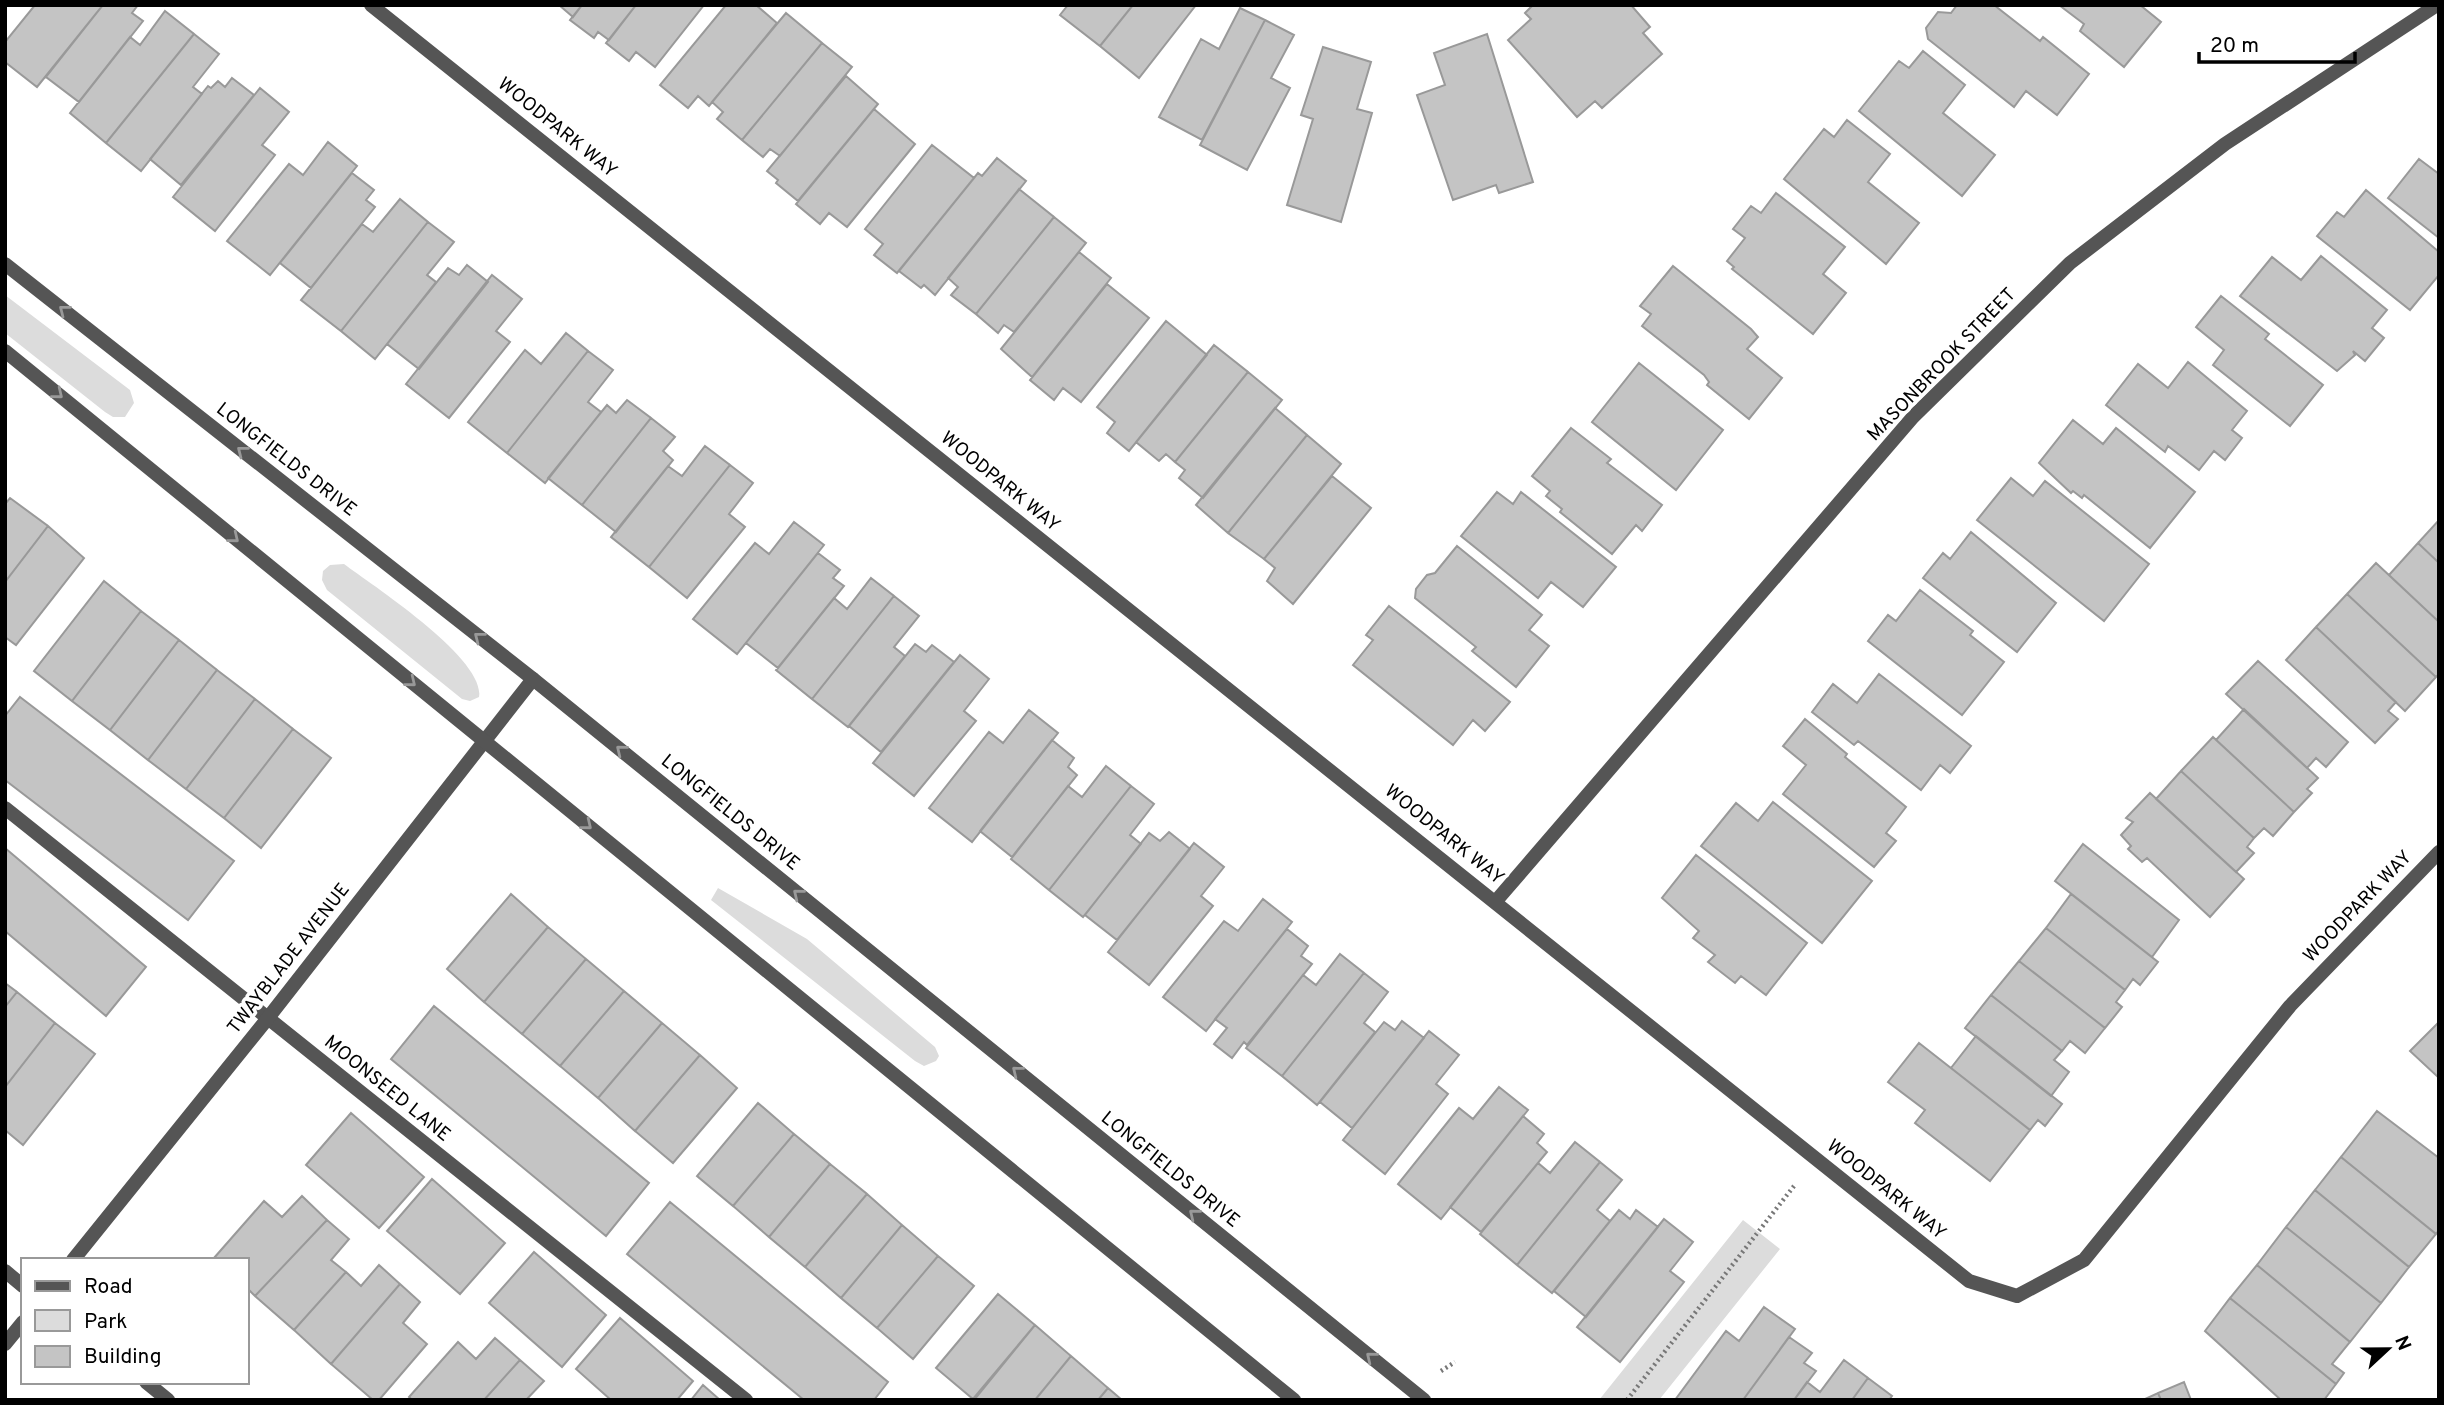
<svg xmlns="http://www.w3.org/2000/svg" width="2444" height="1405" viewBox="0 0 2444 1405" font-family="Overpass,sans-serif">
	<rect width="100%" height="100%" fill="#fff"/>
	<!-- green -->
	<path fill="#dcdcdc" d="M 5,295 L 130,390 L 134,403 L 125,417 L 113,417 L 105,412 L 5,333 Z
		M 344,564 C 372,585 486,659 479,697 L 470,701 L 462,699 L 327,590 L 322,580 L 323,571 L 330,565 Z
		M 718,888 L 807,939 L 935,1047 L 939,1056 L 936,1061 L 924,1066 L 915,1061 L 711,900 Z
		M 1743,1220 L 1780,1249 L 1659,1400 L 1599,1400 Z"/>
	<!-- building -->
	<path fill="#c4c4c4" stroke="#999" stroke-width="2" d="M 35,5 L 103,5 L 37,87 L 5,62 L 5,42 Z
		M 103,5 L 138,5 L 132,13 L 143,21 L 79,102 L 46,77 Z
		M 559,5 L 582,5 L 573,17 Z
		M 582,5 L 636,5 L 609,40 L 598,32 L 594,38 L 570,20 Z
		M 636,5 L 704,5 L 655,67 L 636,52 L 629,61 L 606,43 Z
		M 726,5 L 756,5 L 777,23 L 709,106 L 698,96 L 688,108 L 660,85 Z
		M 1068,5 L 1133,5 L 1100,46 L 1060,15 Z
		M 1133,5 L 1196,5 L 1139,78 L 1100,46 Z
		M 1533,5 L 1631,5 L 1650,27 L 1643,33 L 1662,54 L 1602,108 L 1595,101 L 1577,117 L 1508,40 L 1531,19 L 1525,13 Z
		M 1957,5 L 1994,5 L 2040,41 L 2043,37 L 2089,74 L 2057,115 L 2026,91 L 2014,107 L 1928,39 L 1926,28 L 1938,12 L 1951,13 Z
		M 2059,5 L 2140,5 L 2161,22 L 2124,67 L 2080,31 L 2084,24 Z
		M 1240,8 L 1265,20 L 1202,140 L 1159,117 L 1201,39 L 1219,49 Z
		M 165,11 L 194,34 L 106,143 L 70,113 L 130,37 L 140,45 Z
		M 786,13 L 822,43 L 742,140 L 717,119 L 723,112 L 712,102 Z
		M 1265,20 L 1294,35 L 1271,78 L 1290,88 L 1247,170 L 1200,145 Z
		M 194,34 L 219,54 L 193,87 L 202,94 L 141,171 L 106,143 Z
		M 1487,34 L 1533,182 L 1499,193 L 1496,185 L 1453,200 L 1417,95 L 1445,85 L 1434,53 Z
		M 822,43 L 852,67 L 780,156 L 770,149 L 763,157 L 742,140 Z
		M 1323,47 L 1371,62 L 1357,109 L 1372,113 L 1341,222 L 1287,205 L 1313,119 L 1301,115 Z
		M 1923,51 L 1965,85 L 1943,113 L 1995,155 L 1962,196 L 1859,111 L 1899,61 L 1909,68 Z
		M 846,76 L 878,104 L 798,201 L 776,183 L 778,180 L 767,171 Z
		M 232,78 L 254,95 L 181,185 L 150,159 L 208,86 L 211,88 L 218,81 L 225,87 Z
		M 260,88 L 289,112 L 262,145 L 275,155 L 215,231 L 173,197 Z
		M 874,109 L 915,144 L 847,227 L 829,213 L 820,224 L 796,204 Z
		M 1847,120 L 1890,154 L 1868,182 L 1919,223 L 1886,264 L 1784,179 L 1824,129 L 1834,137 Z
		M 328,142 L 357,166 L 270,275 L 227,241 L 289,164 L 303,175 Z
		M 932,145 L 974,178 L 897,273 L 874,255 L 883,244 L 865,229 Z
		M 997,158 L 1026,181 L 935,295 L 924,285 L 921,288 L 899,271 L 974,178 L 978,173 L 982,176 Z
		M 2419,159 L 2439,174 L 2439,238 L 2388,198 Z
		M 352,173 L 374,190 L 366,200 L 375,207 L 311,288 L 280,263 Z
		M 1019,189 L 1054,217 L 976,314 L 951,295 L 958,287 L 948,278 Z
		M 2366,190 L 2439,252 L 2439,275 L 2410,310 L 2317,236 L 2337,212 L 2344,217 Z
		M 1776,193 L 1845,247 L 1823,274 L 1846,293 L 1813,334 L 1732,269 L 1734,267 L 1727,261 L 1745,238 L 1733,229 L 1751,206 L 1761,213 Z
		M 400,199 L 428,222 L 341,331 L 301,300 L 362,224 L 373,232 Z
		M 1054,217 L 1086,243 L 1014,332 L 1004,325 L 998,333 L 976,314 Z
		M 428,222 L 454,242 L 427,275 L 436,282 L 375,359 L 341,331 Z
		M 1079,252 L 1111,278 L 1032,377 L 1001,349 Z
		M 2321,256 L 2387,310 L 2372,328 L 2384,338 L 2365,361 L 2353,351 L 2355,355 L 2337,371 L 2240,296 L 2272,257 L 2301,280 Z
		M 467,265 L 488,282 L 419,369 L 387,344 L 448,268 L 459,275 Z
		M 1673,266 L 1751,329 L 1758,337 L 1747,349 L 1782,378 L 1749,419 L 1707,385 L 1709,382 L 1704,375 L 1642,326 L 1651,314 L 1640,306 Z
		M 492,275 L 522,299 L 496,331 L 510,342 L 449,418 L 406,384 Z
		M 1107,284 L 1149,318 L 1081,402 L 1063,388 L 1054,400 L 1030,380 Z
		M 2221,296 L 2269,334 L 2265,339 L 2323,385 L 2290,426 L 2213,365 L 2224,350 L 2196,327 Z
		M 1166,321 L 1207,355 L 1129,451 L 1107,433 L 1115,422 L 1097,407 Z
		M 566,333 L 588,351 L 507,453 L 468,422 L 525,350 L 541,364 Z
		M 1214,345 L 1248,372 L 1175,462 L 1166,454 L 1159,461 L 1136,442 Z
		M 588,351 L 613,370 L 588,402 L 601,412 L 545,483 L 507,453 Z
		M 2188,362 L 2247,411 L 2232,430 L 2242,438 L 2225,460 L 2214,451 L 2199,470 L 2168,446 L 2165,452 L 2106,405 L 2138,364 L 2168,388 Z
		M 1639,363 L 1723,430 L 1676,490 L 1592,422 Z
		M 1248,372 L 1282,400 L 1203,498 L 1179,478 L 1185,470 L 1175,462 Z
		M 627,400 L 651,418 L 582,505 L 548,478 L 607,405 L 616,413 Z
		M 1275,408 L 1307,435 L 1228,533 L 1196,505 Z
		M 651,418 L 675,437 L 663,451 L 673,460 L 616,532 L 582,505 Z
		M 2073,420 L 2103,444 L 2116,428 L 2195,492 L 2150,548 L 2084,495 L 2082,498 L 2073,491 L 2071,493 L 2039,463 Z
		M 1571,428 L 1611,459 L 1607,463 L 1662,505 L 1642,531 L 1636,525 L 1612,554 L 1560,512 L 1562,509 L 1546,496 L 1550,491 L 1532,476 Z
		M 1307,435 L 1341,464 L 1264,559 L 1228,533 Z
		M 705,446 L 730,465 L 649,567 L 611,537 L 668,466 L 682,476 Z
		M 730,465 L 753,483 L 729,514 L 745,527 L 687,598 L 649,567 Z
		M 1332,476 L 1371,508 L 1293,604 L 1267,581 L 1275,568 L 1264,559 Z
		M 2011,478 L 2033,496 L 2045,481 L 2149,564 L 2104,621 L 1977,520 Z
		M 1497,492 L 1513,504 L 1521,492 L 1616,567 L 1583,607 L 1551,582 L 1538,598 L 1461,536 Z
		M 10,498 L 48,526 L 5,582 L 5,504 Z
		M 2439,520 L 2439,563 L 2418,543 Z
		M 794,522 L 824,545 L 737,654 L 693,619 L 755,543 L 769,554 Z
		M 48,526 L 84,558 L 16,645 L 5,637 L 5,582 Z
		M 1971,532 L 2056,603 L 2017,652 L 1923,578 L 1943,553 L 1950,559 Z
		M 2418,543 L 2439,563 L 2439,622 L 2389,575 Z
		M 1457,546 L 1542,615 L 1529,630 L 1549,646 L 1516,687 L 1472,651 L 1476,647 L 1415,598 L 1416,589 L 1427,575 L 1435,573 Z
		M 818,553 L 840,570 L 833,578 L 844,586 L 778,668 L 746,643 Z
		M 2376,563 L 2439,622 L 2439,674 L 2436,677 L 2347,594 Z
		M 871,578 L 894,596 L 812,699 L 776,670 L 834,598 L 847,609 Z
		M 104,581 L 141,611 L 72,701 L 34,671 Z
		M 1920,590 L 1973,631 L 1970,635 L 2004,662 L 1962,715 L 1868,641 L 1888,615 L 1896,621 Z
		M 2347,594 L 2436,677 L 2405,711 L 2316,627 Z
		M 894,596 L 919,616 L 894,647 L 905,656 L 848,727 L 812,699 Z
		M 1389,606 L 1510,702 L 1485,731 L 1473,720 L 1453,745 L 1353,665 L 1373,640 L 1366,635 Z
		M 141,611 L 179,640 L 110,730 L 72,701 Z
		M 2316,627 L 2396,702 L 2388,711 L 2398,719 L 2375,743 L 2286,660 Z
		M 179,640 L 217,670 L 148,760 L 110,730 Z
		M 915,644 L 926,652 L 932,645 L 954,662 L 881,752 L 849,726 Z
		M 960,655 L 989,679 L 964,711 L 976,721 L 914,796 L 873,763 Z
		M 2258,661 L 2348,742 L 2326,767 L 2316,758 L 2307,768 L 2226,694 Z
		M 217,670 L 255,699 L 186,789 L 148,760 Z
		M 1879,674 L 1971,746 L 1950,773 L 1940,765 L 1921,790 L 1858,741 L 1854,745 L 1812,712 L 1833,684 L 1857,703 Z
		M 20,697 L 234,861 L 188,920 L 5,780 L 5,716 Z
		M 255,699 L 293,729 L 224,818 L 186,789 Z
		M 2244,709 L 2318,778 L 2307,789 L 2312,793 L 2294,812 L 2216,740 Z
		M 1029,710 L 1058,733 L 972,842 L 929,808 L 989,732 L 1003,743 Z
		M 1805,719 L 1847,754 L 1845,757 L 1906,807 L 1886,833 L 1896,841 L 1874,867 L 1783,794 L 1806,765 L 1783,746 Z
		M 293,729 L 331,758 L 261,848 L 224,818 Z
		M 2213,737 L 2294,812 L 2273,836 L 2264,828 L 2254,838 L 2181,771 Z
		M 1052,740 L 1074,758 L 1068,767 L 1077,775 L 1012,857 L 980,831 Z
		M 1106,766 L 1131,786 L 1049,890 L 1011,859 L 1068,786 L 1082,797 Z
		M 2181,771 L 2254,838 L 2247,847 L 2254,853 L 2236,872 L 2156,799 Z
		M 1131,786 L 1154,804 L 1130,835 L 1141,844 L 1083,917 L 1049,890 Z
		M 2150,793 L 2244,879 L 2210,917 L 2147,858 L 2142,862 L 2128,849 L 2131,846 L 2121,835 L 2133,822 L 2126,818 Z
		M 1773,802 L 1872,881 L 1822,943 L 1701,846 L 1736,803 L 1758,821 Z
		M 1169,832 L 1190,849 L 1117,940 L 1085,915 L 1149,833 L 1160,841 Z
		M 1194,843 L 1224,867 L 1201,896 L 1213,906 L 1149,985 L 1108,952 Z
		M 2083,844 L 2179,920 L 2152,957 L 2055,881 Z
		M 5,848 L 146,967 L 106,1016 L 5,931 Z
		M 1696,855 L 1807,943 L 1766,995 L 1741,976 L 1735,983 L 1708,962 L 1715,955 L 1693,938 L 1699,931 L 1662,898 Z
		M 511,894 L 548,927 L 484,1002 L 447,969 Z
		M 2071,894 L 2158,962 L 2140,985 L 2133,979 L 2125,990 L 2046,928 Z
		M 1263,899 L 1292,922 L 1206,1031 L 1163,997 L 1224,921 L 1238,931 Z
		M 548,927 L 586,959 L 522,1034 L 484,1002 Z
		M 2046,928 L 2125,990 L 2116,1002 L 2122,1007 L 2105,1028 L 2019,961 Z
		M 1287,929 L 1308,946 L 1301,956 L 1312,964 L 1247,1045 L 1244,1042 L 1232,1058 L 1214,1044 L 1227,1028 L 1215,1019 Z
		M 1340,954 L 1364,973 L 1282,1076 L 1246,1048 L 1303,975 L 1316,985 Z
		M 586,959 L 624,991 L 560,1066 L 522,1034 Z
		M 2019,961 L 2105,1028 L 2085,1053 L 2070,1041 L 2062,1051 L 1991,995 Z
		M 1364,973 L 1388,992 L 1364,1023 L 1375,1032 L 1317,1105 L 1282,1076 Z
		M 5,983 L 17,992 L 5,1007 Z
		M 624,991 L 662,1023 L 598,1098 L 560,1066 Z
		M 17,992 L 55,1023 L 5,1087 L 5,1007 Z
		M 1991,995 L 2062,1051 L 2054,1060 L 2069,1072 L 2051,1096 L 1965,1028 Z
		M 434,1006 L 649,1183 L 606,1236 L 391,1059 Z
		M 1402,1021 L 1424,1038 L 1352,1128 L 1320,1102 L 1384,1022 L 1395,1030 Z
		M 2439,1022 L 2439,1078 L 2410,1051 Z
		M 55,1023 L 95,1054 L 23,1145 L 5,1130 L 5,1087 Z
		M 662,1023 L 700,1055 L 635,1131 L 598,1098 Z
		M 1429,1031 L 1459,1055 L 1436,1084 L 1448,1094 L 1385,1174 L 1343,1140 Z
		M 1976,1036 L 2062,1104 L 2045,1126 L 2038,1120 L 2030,1130 L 1951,1068 Z
		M 1919,1043 L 2030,1130 L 1990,1181 L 1915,1123 L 1925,1110 L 1888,1082 Z
		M 700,1055 L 737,1088 L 673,1163 L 635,1131 Z
		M 1499,1087 L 1528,1110 L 1441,1219 L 1398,1184 L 1459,1108 L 1473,1119 Z
		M 758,1103 L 794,1134 L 733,1206 L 697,1176 Z
		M 2377,1111 L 2439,1158 L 2439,1230 L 2436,1234 L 2341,1157 Z
		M 351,1113 L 424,1177 L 379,1228 L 306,1165 Z
		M 1523,1116 L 1544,1134 L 1537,1143 L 1547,1152 L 1481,1232 L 1450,1207 Z
		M 794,1134 L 830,1164 L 769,1237 L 733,1206 Z
		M 1575,1142 L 1600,1162 L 1517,1265 L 1480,1234 L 1538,1163 L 1550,1173 Z
		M 2341,1157 L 2436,1234 L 2409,1267 L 2315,1190 Z
		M 1600,1162 L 1622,1180 L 1597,1210 L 1610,1221 L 1552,1293 L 1517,1265 Z
		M 830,1164 L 867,1194 L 805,1267 L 769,1237 Z
		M 432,1179 L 505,1243 L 460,1294 L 387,1231 Z
		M 2315,1190 L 2409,1267 L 2381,1303 L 2286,1227 Z
		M 867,1194 L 902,1225 L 841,1298 L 805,1267 Z
		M 302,1196 L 327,1220 L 255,1296 L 247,1288 L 247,1260 L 214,1258 L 264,1201 L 282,1217 Z
		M 670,1202 L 888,1382 L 874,1400 L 804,1400 L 627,1254 Z
		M 1619,1210 L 1630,1219 L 1636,1210 L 1658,1227 L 1586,1317 L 1554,1291 Z
		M 1664,1219 L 1693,1242 L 1670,1271 L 1684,1282 L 1620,1362 L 1577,1327 Z
		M 327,1220 L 349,1239 L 331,1260 L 346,1272 L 294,1330 L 255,1296 Z
		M 902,1225 L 938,1256 L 877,1328 L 841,1298 Z
		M 2286,1227 L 2381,1303 L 2350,1342 L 2257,1265 Z
		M 534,1252 L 606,1315 L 562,1367 L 489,1303 Z
		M 938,1256 L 974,1286 L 913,1359 L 877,1328 Z
		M 379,1265 L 400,1284 L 331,1364 L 294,1330 L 346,1272 L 361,1286 Z
		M 2257,1265 L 2350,1342 L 2332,1364 L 2344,1373 L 2336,1384 L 2230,1298 Z
		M 400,1284 L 420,1302 L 403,1323 L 427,1344 L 379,1400 L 373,1400 L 331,1364 Z
		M 998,1294 L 1035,1325 L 973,1399 L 936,1368 Z
		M 2230,1298 L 2336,1384 L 2324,1400 L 2281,1400 L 2205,1331 Z
		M 1764,1307 L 1795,1329 L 1743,1400 L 1675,1400 L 1726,1331 L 1739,1341 Z
		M 620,1318 L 693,1381 L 677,1400 L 611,1400 L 576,1369 Z
		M 1035,1325 L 1071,1356 L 1035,1400 L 974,1400 Z
		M 1789,1337 L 1812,1353 L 1804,1363 L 1816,1371 L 1794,1400 L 1743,1400 Z
		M 495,1338 L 520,1360 L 484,1400 L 412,1400 L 409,1397 L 458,1342 L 476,1359 Z
		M 1071,1356 L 1108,1388 L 1098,1400 L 1035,1400 Z
		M 520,1360 L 544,1381 L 526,1400 L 484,1400 Z
		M 1844,1360 L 1868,1378 L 1852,1400 L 1794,1400 L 1807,1382 L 1820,1392 Z
		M 1868,1378 L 1892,1396 L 1889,1400 L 1852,1400 Z
		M 2184,1382 L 2191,1400 L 2161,1400 L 2158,1393 Z
		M 703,1385 L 720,1400 L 691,1400 Z
		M 1108,1388 L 1122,1400 L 1098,1400 Z
		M 2158,1393 L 2161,1400 L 2143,1400 Z"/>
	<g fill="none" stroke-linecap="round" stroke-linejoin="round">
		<!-- path -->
		<path stroke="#777" stroke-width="4.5" stroke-dasharray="2 3.5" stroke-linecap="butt" d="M 1441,1371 L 1455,1362
			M 1627,1400 L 1794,1186"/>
		<!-- service -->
		<path stroke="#555" stroke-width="14" d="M 5,808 L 746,1400"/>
		<!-- minor -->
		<path stroke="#555" stroke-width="14" d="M 371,5 L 1969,1281 L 2017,1296 L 2084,1260 L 2290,1006 L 2439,852
			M 1496,901 L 1913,417 L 2070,263 L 2225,144 L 2437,5
			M 73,1260 L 268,1018 L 533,679
			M 5,1271 L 23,1286
			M 5,1344 L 23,1322
			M 146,1382 L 168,1400"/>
		<!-- tertiary -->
		<path stroke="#555" stroke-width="14" d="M 5,264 L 533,679 L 1424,1400
			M 5,351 L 1294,1400"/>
	</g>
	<!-- one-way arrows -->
	<defs><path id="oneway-chevron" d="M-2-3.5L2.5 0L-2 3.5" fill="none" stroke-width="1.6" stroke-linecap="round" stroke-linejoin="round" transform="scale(1.75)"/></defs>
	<g stroke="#999">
		<use href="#oneway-chevron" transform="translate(64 310) rotate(-142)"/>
		<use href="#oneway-chevron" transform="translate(58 394) rotate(39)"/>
		<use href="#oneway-chevron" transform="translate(242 451) rotate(-142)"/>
		<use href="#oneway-chevron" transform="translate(234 538) rotate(39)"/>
		<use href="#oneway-chevron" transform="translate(479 637) rotate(-142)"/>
		<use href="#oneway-chevron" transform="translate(411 682) rotate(39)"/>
		<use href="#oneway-chevron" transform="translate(621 750) rotate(-141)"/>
		<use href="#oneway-chevron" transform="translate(587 825) rotate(39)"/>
		<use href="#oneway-chevron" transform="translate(798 894) rotate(-141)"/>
		<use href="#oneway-chevron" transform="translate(1017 1071) rotate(-141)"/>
		<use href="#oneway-chevron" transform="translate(1194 1214) rotate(-141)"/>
		<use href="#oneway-chevron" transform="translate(1371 1357) rotate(-141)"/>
	</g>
	<g text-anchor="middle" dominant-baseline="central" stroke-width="7" stroke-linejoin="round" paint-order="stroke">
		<!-- street labels -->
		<g font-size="19" fill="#000" stroke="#fff">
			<text transform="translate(557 128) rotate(39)">WOODPARK WAY</text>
			<text transform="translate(1942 365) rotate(-46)">MASONBROOK STREET</text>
			<text transform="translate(286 460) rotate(38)">LONGFIELDS DRIVE</text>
			<text transform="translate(1000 482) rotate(39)">WOODPARK WAY</text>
			<text transform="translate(730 813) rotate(39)">LONGFIELDS DRIVE</text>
			<text transform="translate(1444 835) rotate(39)">WOODPARK WAY</text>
			<text transform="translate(2358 907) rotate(-46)">WOODPARK WAY</text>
			<text transform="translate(289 959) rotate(-52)">TWAYBLADE AVENUE</text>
			<text transform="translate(387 1089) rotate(39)">MOONSEED LANE</text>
			<text transform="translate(1170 1170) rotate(39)">LONGFIELDS DRIVE</text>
			<text transform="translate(1886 1190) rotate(39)">WOODPARK WAY</text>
		</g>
	</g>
	<!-- border -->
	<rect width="2444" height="1405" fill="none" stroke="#000000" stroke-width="14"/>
	<!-- legend -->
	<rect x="21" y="1258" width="228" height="126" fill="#ffffff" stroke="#999999" stroke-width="2"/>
	<rect x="35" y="1281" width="35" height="10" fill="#555555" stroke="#999999" stroke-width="2"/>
	<text x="84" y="1293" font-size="21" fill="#000000">Road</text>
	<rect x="35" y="1310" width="35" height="21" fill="#dcdcdc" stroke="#999999" stroke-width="2"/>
	<text x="84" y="1328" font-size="21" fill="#000000">Park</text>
	<rect x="35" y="1346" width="35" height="21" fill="#c4c4c4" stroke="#999999" stroke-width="2"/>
	<text x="84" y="1363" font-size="21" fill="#000000">Building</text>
	<!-- north arrow -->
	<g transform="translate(2388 1349) rotate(68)" stroke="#ffffff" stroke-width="5" paint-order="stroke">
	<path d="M0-5L12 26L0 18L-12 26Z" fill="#000000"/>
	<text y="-10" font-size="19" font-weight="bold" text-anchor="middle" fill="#000000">N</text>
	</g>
	<!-- scale -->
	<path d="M2199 52v10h156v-10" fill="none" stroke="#000000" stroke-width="3.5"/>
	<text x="2210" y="52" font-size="21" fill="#000000" stroke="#ffffff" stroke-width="5" paint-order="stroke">20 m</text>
</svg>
